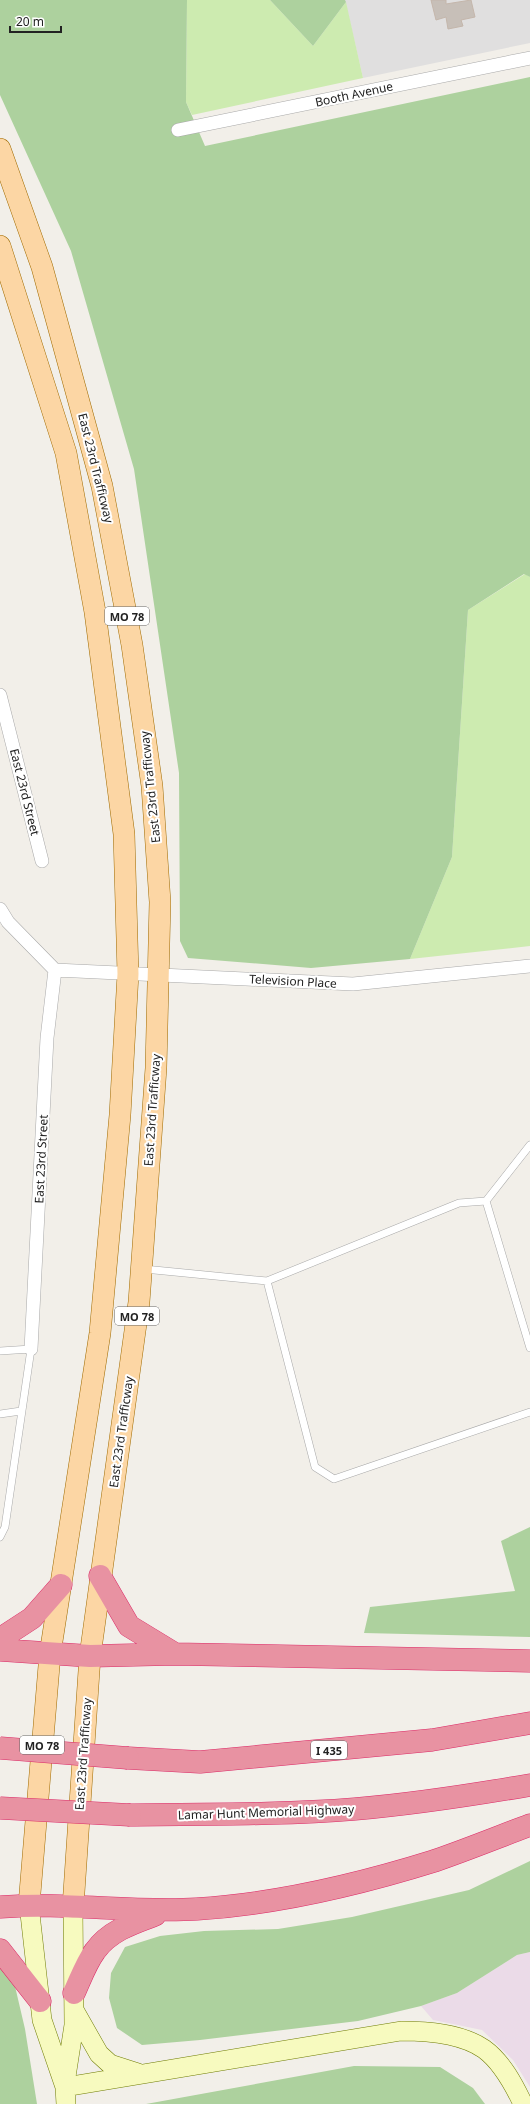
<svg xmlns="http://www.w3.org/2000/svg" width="530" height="2104" viewBox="0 0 530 2104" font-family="'Noto Sans',sans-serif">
	<rect width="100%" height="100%" fill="#f2efe9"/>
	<!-- residential -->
	<path fill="#e0dfdf" d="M 345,0 L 530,0 L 530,43 L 363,78 Z"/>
	<!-- industrial -->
	<path fill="#ebdbe8" d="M 530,1952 L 530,2087 L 513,2060 L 482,2030 L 433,2020 L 421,2006 L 457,1993 L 517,1955 Z"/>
	<!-- grass -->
	<path fill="#cdebb0" d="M 187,0 L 270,0 L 313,46 L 346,2 L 363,78 L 192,115 L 186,102 Z
		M 525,574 L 530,577 L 530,946 L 410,959 L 452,857 L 468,610 Z"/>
	<!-- forest -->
	<path fill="#add19e" d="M 0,0 L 187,0 L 186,102 L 205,146 L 530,77 L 530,577 L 524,574 L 468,610 L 452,857 L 410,959 L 311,968 L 188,958 L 180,941 L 179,773 L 134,469 L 71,251 L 0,95 Z
		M 270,0 L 345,0 L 346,2 L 313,46 Z
		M 530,1527 L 530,1637 L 364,1633 L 370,1607 L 515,1591 L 501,1541 Z
		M 530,1861 L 530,1952 L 517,1955 L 457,1993 L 421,2006 L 358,2021 L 200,2040 L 142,2045 L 117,2028 L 109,1998 L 111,1973 L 125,1947 L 160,1936 L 204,1931 L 278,1929 L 352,1917 L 469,1890 Z
		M 0,1962 L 14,1982 L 25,2029 L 37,2104 L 0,2104 Z
		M 354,2066 L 440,2067 L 473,2088 L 485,2104 L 146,2104 Z"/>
	<!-- building -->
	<path fill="#c7bfb8" stroke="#c4b6ab" d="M 431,0 L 446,0 L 446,4 L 471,0 L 475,17 L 461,20 L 463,26 L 448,29 L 446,17 L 436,20 Z"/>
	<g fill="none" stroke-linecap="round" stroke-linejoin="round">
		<!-- lane casing -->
		<g stroke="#a9a9a9" stroke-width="8">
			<path id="lane" d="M 486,1201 L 530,1145
				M 144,1269 L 267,1281 L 459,1203 L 486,1201 L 530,1348
				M 267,1281 L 315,1467 L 334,1479 L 530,1412
				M 0,1351 L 31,1349 L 5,1527 L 0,1537
				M 0,1414 L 21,1411"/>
		</g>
		<!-- street casing -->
		<g stroke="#a9a9a9" stroke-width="14">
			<path id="street" d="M 178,130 L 530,58
				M 0,695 L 42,861
				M 0,909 L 8,922 L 55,970
				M 55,970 L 353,984 L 530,966
				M 31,1349 L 47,1038 L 55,970"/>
		</g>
		<!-- secondary casing -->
		<g stroke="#707d05" stroke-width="20">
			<path id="secondary" d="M 29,1905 L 42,2020 L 65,2087 L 66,2104
				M 74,2010 L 99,2054 L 110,2064 L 138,2073
				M 65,2083 L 74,2025 L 73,1907
				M 65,2087 L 401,2031 C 427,2031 461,2033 484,2049 C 502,2062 514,2085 523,2104"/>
		</g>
		<!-- primary casing -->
		<g stroke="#a06b00" stroke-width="22">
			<path id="primary" d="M 0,149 L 42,267 L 102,486 L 132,645 L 152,786 L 160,902 L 156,1068 L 139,1302 L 90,1656 L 73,1907
				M 0,246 L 66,453 L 95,612 L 124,834 L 128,974 L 120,1115 L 100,1333 L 50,1654 L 29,1905"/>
		</g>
		<!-- highway casing -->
		<g stroke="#dc2a67" stroke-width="23">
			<path id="highway" d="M 100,1576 L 129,1626 L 175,1654
				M 0,1639 L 32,1618 L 61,1585
				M 0,1650 L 90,1656 L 175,1654 L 530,1661
				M 128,1758 L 200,1762 L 432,1740 L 530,1723
				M 130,1815 C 205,1814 281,1815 355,1809 C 414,1804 472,1795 530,1785
				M 0,1907 C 65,1902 131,1913 197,1909 C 276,1904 357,1885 434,1861 C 466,1850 498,1837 530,1825
				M 0,1950 L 40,2001
				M 74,1993 C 80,1980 86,1963 95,1951 C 109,1931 133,1923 155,1915"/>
		</g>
		<!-- lane -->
		<use href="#lane" stroke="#fff" stroke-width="7"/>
		<!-- street -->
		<use href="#street" stroke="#fff" stroke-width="13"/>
		<!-- secondary -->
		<use href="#secondary" stroke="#f7fabf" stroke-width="19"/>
		<!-- primary -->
		<use href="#primary" stroke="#fcd6a4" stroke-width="21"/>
		<!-- highway -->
		<use href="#highway" stroke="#e892a2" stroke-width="22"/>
		<!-- highway-bridge casing -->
		<g stroke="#dc2a67" stroke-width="23" stroke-linecap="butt">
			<path id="highway-bridge" d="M 0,1748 L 128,1758
				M 0,1808 L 130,1815"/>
		</g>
		<!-- highway-bridge -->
		<use href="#highway-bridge" stroke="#e892a2" stroke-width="22"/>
	</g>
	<g text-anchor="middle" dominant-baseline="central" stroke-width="4" stroke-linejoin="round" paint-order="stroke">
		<!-- shield labels -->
		<g fill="#fff" stroke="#646464" stroke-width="1">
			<rect x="105" y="607" width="44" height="18" rx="3"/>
			<rect x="115" y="1307" width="44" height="18" rx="3"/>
			<rect x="20" y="1736" width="44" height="18" rx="3"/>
			<rect x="311" y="1741" width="36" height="18" rx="3"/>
		</g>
		<g font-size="11" font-weight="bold" fill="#222">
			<text x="127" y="616">MO 78</text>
			<text x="137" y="1316">MO 78</text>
			<text x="42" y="1745">MO 78</text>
			<text x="329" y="1750">I 435</text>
		</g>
		<!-- street labels -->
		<g font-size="12" fill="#222" stroke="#fff">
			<text transform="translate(354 94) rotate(-12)">Booth Avenue</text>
			<text transform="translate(96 468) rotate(76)">East 23rd Trafficway</text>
			<text transform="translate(150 787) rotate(-96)">East 23rd Trafficway</text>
			<text transform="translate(25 792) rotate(76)">East 23rd Street</text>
			<text transform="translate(293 981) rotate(3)">Television Place</text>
			<text transform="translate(152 1110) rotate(-86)">East 23rd Trafficway</text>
			<text transform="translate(41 1159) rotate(-87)">East 23rd Street</text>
			<text transform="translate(121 1432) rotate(-82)">East 23rd Trafficway</text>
			<text transform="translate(83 1754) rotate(-86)">East 23rd Trafficway</text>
			<text transform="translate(266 1812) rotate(-2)">Lamar Hunt Memorial Highway</text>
		</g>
	</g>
	<!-- scale -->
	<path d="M10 26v6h51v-6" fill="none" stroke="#222222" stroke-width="2"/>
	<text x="16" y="26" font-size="12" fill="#222222" stroke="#ffffff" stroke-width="3" paint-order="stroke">20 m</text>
</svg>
